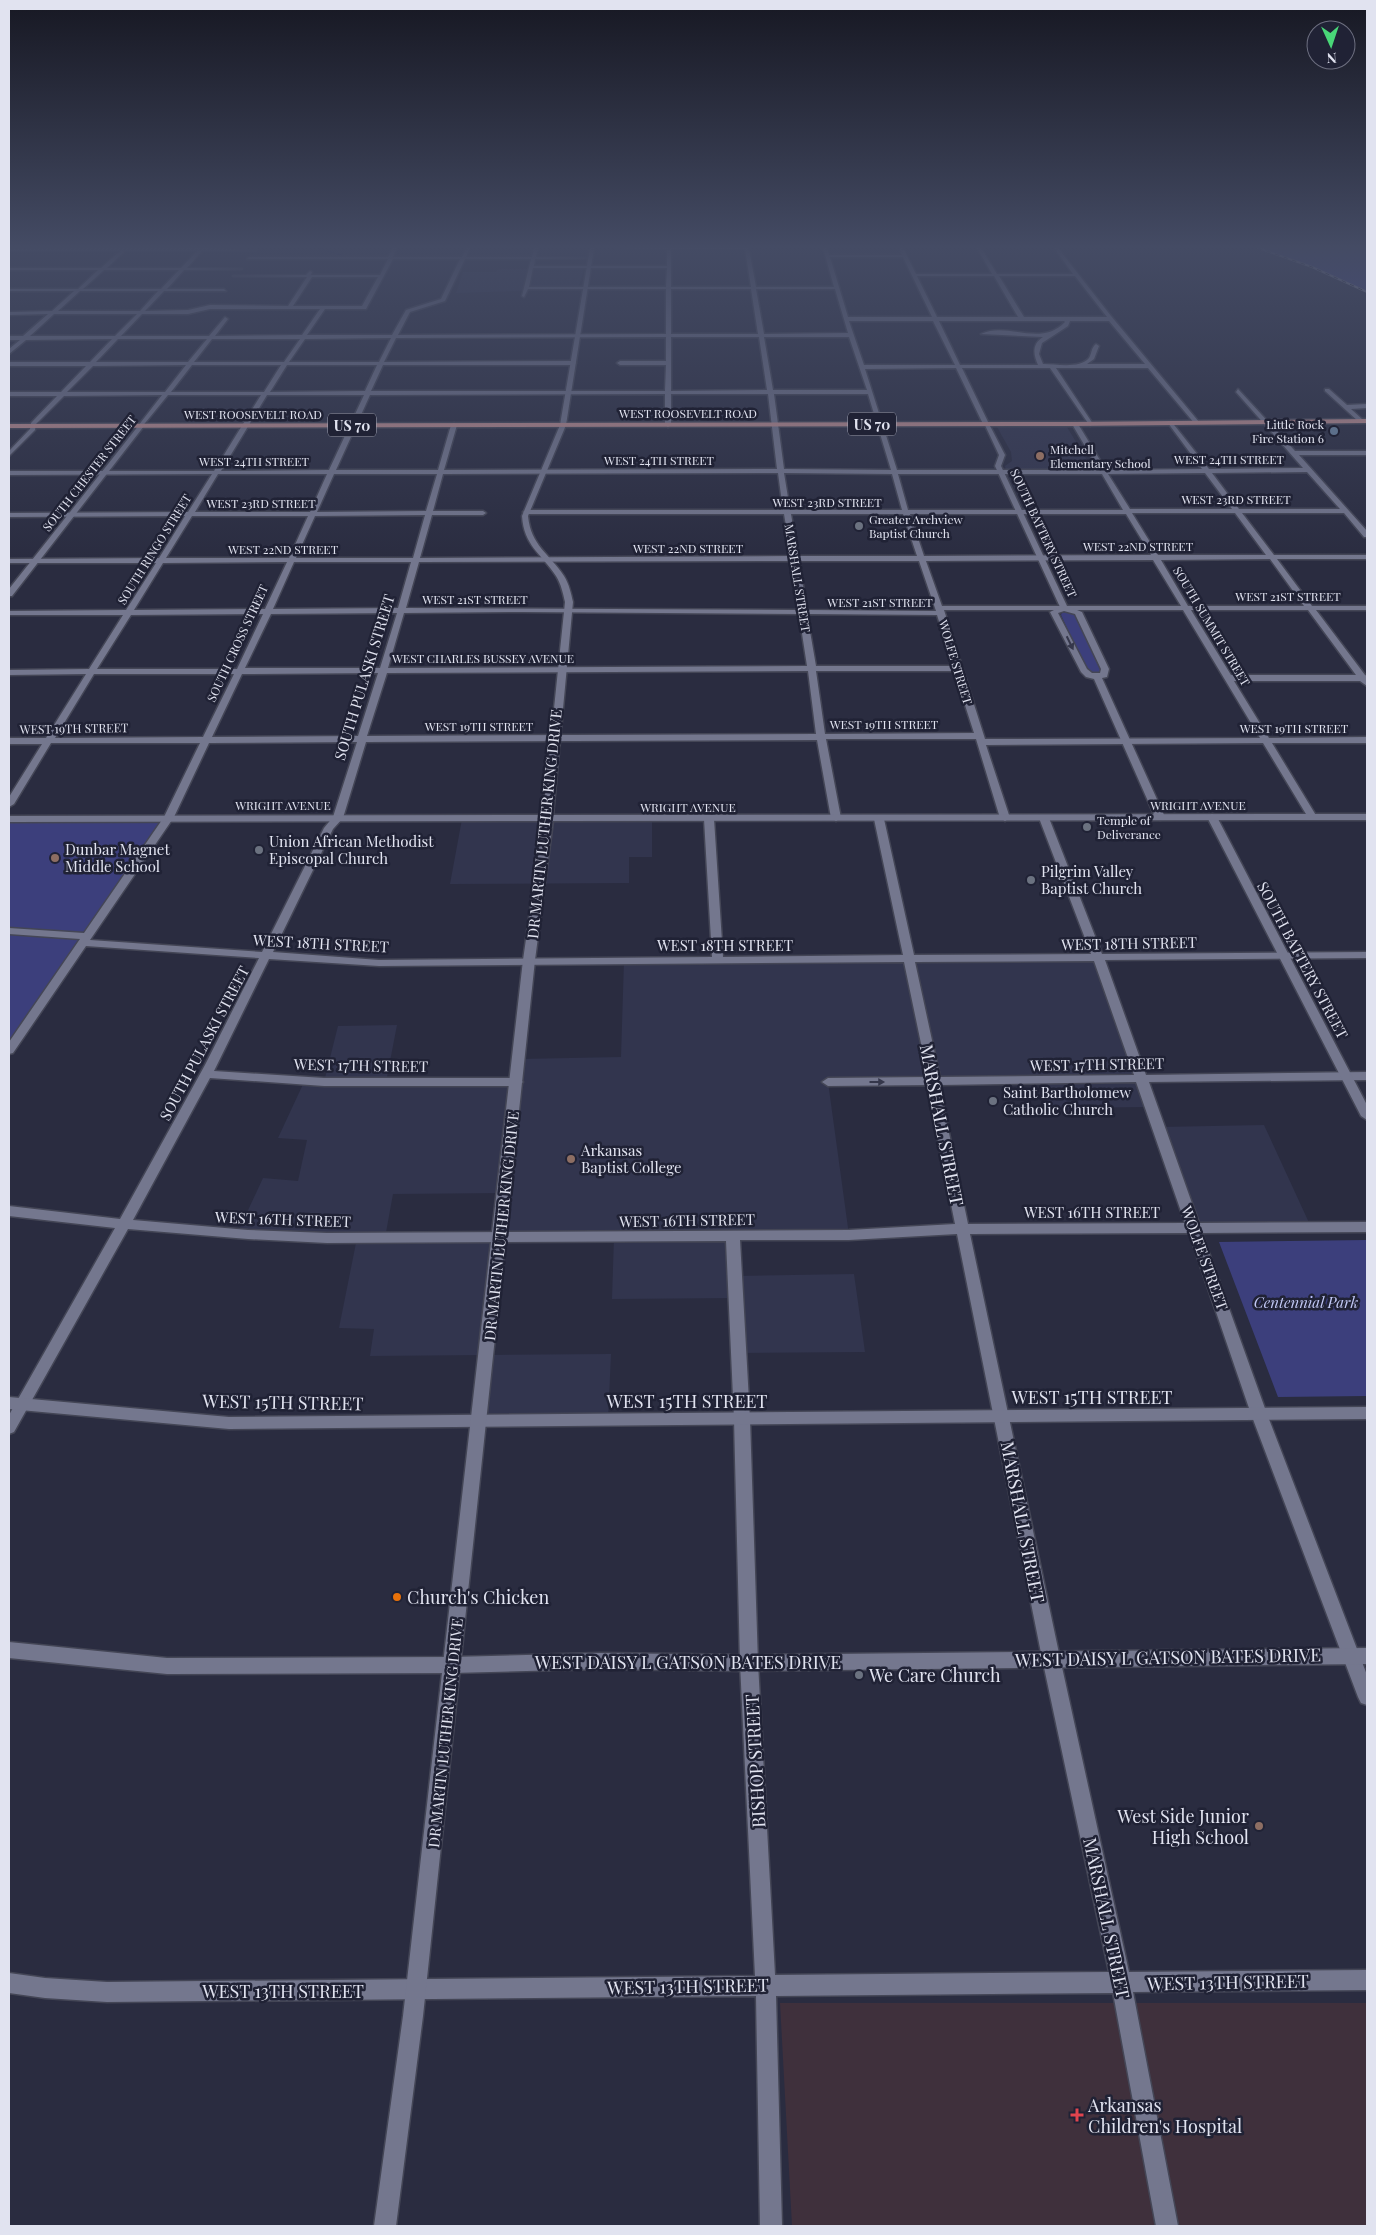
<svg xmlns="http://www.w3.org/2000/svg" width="1376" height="2235" viewBox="0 0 1376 2235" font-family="'Playfair Display',serif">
	<rect width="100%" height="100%" fill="#2a2c40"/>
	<!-- built -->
	<path fill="#32354e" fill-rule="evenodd" d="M 499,269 L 584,269 L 578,289 L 456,293 L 463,272 L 495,272 Z
		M 997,427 L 1067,427 L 1093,470 L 1006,470 L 1005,466 L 1012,461 L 1011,452 Z
		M 462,819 L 652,819 L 652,857 L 629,857 L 629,883 L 450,884 Z
		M 1099,958 L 1152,1107 L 1046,1108 L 1038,1081 L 828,1082 L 849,1235 L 734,1236 L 736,1276 L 854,1274 L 865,1352 L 739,1353 L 736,1298 L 612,1299 L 614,1237 L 500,1238 L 487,1355 L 611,1354 L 608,1420 L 479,1420 L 486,1355 L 370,1356 L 374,1329 L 339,1328 L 357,1238 L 237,1234 L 263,1178 L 298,1181 L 307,1140 L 278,1138 L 305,1080 L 324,1082 L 338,1026 L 397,1025 L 386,1082 L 517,1082 L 520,1059 L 621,1057 L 624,961 ZM 505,1193 L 500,1238 L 385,1238 L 393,1194 Z
		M 1264,1125 L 1311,1227 L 1195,1228 L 1159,1127 Z"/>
	<!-- industrial -->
	<path fill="#3f303c" d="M 780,2003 L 1367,2003 L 1367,2226 L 792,2226 Z"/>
	<!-- green -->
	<path fill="#3c3f7c" d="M 1062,612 L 1075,613 L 1102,671 L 1100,673 L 1091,673 L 1086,670 L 1061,615 Z
		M 169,817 L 165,824 L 9,1049 L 9,819 Z
		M 1367,1240 L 1367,1396 L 1278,1397 L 1219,1242 Z"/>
	<!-- forest -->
	<path fill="#474999" d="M 1258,248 L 1367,248 L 1367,292 L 1312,267 Z"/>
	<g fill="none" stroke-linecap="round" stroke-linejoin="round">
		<!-- stream -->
		<path stroke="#011059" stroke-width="1" d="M 319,248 L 341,255"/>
		<!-- minor casing -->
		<g stroke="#444656" stroke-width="3">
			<path id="minor" d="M 205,248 L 257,250 L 202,251 L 187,268 L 242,269 L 184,270 L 167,289 L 224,289 L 226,291 L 164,291 L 145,311 L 188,310 L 210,305 L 288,306 L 307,277 L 233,276 L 306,275 L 310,271 L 312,272 L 311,275 L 380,275 L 388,259 L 247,259 L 249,257 L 388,257 L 393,248 L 397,248 L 393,257 L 462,257 L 466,248 L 470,248 L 466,257 L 532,257 L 534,248 L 538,248 L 536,257 L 592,258 L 535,259 L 534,266 L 667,266 L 667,249 L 616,248 L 751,248 L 749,249 L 756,287 L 834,287 L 823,248 L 827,248 L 829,255 L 902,255 L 899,248 L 903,248 L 916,274 L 992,274 L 977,248 L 981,248 L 997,274 L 1073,274 L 1054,248 L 1058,248 L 1111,316 L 1199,422 L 1199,424 L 1195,424 L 1148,368 L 1056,368 L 1093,424 L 1090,426 L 1050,368 L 962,368 L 989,424 L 986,426 L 983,424 L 956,368 L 865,369 L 897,470 L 1099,470 L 1072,424 L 1075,422 L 1078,424 L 1106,470 L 1202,469 L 1168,423 L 1171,421 L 1209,469 L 1303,468 L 1236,392 L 1238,389 L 1295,451 L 1367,451 L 1367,455 L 1299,455 L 1367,531 L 1367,537 L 1364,537 L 1344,513 L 1242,513 L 1274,555 L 1367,555 L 1367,559 L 1277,559 L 1312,606 L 1367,606 L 1367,610 L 1316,610 L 1365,675 L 1367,676 L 1367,686 L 1360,681 L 1234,681 L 1269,738 L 1367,737 L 1367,743 L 1272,743 L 1317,817 L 1315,819 L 1309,819 L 1263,743 L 986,745 L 1010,818 L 1005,821 L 1000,818 L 976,739 L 826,739 L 841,818 L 836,821 L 831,818 L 817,740 L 366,742 L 343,818 L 333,829 L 273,952 L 379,960 L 712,957 L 704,819 L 709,816 L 714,819 L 723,957 L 903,955 L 874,819 L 879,816 L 884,819 L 914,955 L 1091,954 L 1039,818 L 1044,815 L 1049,818 L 1102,954 L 1367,952 L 1367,958 L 1105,960 L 1146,1075 L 1367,1072 L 1367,1080 L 1149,1082 L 1199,1223 L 1367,1222 L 1367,1232 L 1202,1233 L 1267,1414 L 1367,1675 L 1367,1705 L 1361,1703 L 1358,1697 L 1251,1414 L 1189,1233 L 970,1234 L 1060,1658 L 1129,1972 L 1367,1970 L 1367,1990 L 1133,1992 L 1178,2226 L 1156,2226 L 1113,1993 L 776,1996 L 782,2226 L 760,2226 L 756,1996 L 107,2002 L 45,1998 L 9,1993 L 9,1973 L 45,1978 L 107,1982 L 755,1976 L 740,1663 L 734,1419 L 726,1241 L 327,1243 L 248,1239 L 128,1229 L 14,1432 L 9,1434 L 9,1415 L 115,1228 L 9,1216 L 9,1206 L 120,1219 L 205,1065 L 259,958 L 86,946 L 13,1053 L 9,1054 L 9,1042 L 80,939 L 9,934 L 9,928 L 84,933 L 164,817 L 200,743 L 51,743 L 14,804 L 9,807 L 9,797 L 42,744 L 9,744 L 9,738 L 46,738 L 86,674 L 9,675 L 9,670 L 89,669 L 123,615 L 9,615 L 9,611 L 126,610 L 156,563 L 9,563 L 9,559 L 159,558 L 185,516 L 9,517 L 9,513 L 188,512 L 212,474 L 9,475 L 9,471 L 214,471 L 261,395 L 168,395 L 141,428 L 138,426 L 162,395 L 64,396 L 36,424 L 35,430 L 9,456 L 9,451 L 30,429 L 31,423 L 57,396 L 9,396 L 9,392 L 61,392 L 86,366 L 9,366 L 9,362 L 90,362 L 112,339 L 26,340 L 9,354 L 9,349 L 20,340 L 9,340 L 9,336 L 23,336 L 48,314 L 9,315 L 9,312 L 52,311 L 74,291 L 9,291 L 9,289 L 78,289 L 98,270 L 9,270 L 9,268 L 101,268 L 120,251 L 9,251 L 9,249 ZM 671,249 L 745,249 L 751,287 L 671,287 ZM 125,251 L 197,251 L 181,268 L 107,268 ZM 830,257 L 903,257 L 932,317 L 848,317 ZM 393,259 L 460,259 L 441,299 L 406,310 L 392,335 L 307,335 L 325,309 L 366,309 ZM 465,259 L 531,259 L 522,296 L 524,297 L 528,289 L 666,289 L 666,334 L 398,335 L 410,312 L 445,301 ZM 533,268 L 667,268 L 666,287 L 529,287 ZM 104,270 L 179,270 L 161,289 L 83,289 ZM 917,276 L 994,276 L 1018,317 L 937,317 ZM 999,276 L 1075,276 L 1107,317 L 1024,317 ZM 312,277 L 378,277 L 362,306 L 293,306 ZM 671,289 L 751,289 L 758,334 L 671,334 ZM 756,289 L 835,289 L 848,333 L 764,334 ZM 80,291 L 158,291 L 140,311 L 58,311 ZM 210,309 L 320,309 L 302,335 L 215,336 L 228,319 L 225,317 L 209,336 L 121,336 L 142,314 L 188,314 ZM 54,314 L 137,314 L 115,336 L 30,336 ZM 849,321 L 933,321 L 955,365 L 864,365 ZM 939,321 L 1064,321 L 1065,322 C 1040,348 1008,321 981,334 L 1043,337 C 1032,344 1033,354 1038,365 L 960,365 ZM 1070,321 L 1109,321 L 1145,364 L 1087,364 L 1094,359 L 1099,346 L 1096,344 C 1091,348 1092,353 1089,358 C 1080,369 1056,364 1043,364 L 1039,354 L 1042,343 L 1068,326 ZM 666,337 L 666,361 L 620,361 L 617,363 L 620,365 L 666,365 L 665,391 L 371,391 L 383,365 L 573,365 L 576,363 L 573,361 L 384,362 L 396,338 ZM 671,337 L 759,337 L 767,390 L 671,391 ZM 764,337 L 849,337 L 867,390 L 773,390 ZM 391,338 L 379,362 L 289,362 L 305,339 ZM 118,339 L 207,339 L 188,362 L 96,362 ZM 212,339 L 300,339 L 284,362 L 194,362 ZM 186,365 L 165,392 L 67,392 L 93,366 ZM 192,365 L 281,365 L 264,392 L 171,392 ZM 287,365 L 377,365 L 365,391 L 270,392 ZM 665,394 L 665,425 L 668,427 L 671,425 L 671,394 L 768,394 L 777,469 L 444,470 L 457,425 L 454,423 L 451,425 L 438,470 L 336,470 L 370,395 ZM 774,394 L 868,394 L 891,470 L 784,469 ZM 267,395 L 364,395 L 329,470 L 221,471 ZM 1307,472 L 1340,509 L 1239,509 L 1212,473 ZM 778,473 L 783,510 L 526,510 L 523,512 L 526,514 L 784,514 L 791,556 L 420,558 L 432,515 L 483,515 L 486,513 L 483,511 L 433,511 L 443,474 ZM 784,473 L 892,474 L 902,510 L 790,510 ZM 1205,473 L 1232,509 L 1130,509 L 1108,474 ZM 218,474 L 327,474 L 310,512 L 195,512 ZM 334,474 L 437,474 L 426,511 L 317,512 ZM 898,474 L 1102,474 L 1123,510 L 908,510 ZM 1132,513 L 1235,513 L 1266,555 L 1158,555 ZM 791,514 L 903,514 L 917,556 L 798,556 ZM 910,514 L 1126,514 L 1151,555 L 924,556 ZM 425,515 L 413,558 L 296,558 L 315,516 ZM 192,516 L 308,516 L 289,558 L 166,558 ZM 1270,559 L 1304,606 L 1188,606 L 1161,560 ZM 1153,560 L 1181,606 L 942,606 L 926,561 ZM 791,561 L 799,610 L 406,608 L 419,562 ZM 799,561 L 919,561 L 936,611 L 807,610 ZM 287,562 L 265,609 L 134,610 L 163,563 ZM 294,562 L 411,562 L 398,608 L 273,609 ZM 944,610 L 1183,610 L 1260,738 L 985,739 ZM 1191,610 L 1308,610 L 1356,675 L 1231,675 ZM 522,612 L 799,614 L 807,666 L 388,668 L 404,613 ZM 397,613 L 380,668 L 245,668 L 271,614 ZM 263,614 L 237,669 L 97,669 L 131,615 ZM 807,614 L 937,615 L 953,666 L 816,666 ZM 808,671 L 816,734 L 367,736 L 387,673 ZM 816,671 L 954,671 L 974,733 L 825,734 ZM 378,673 L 358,736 L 212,737 L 242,674 ZM 94,674 L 234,674 L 203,737 L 55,738 ZM 357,742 L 333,817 L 324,828 L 262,952 L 90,940 L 174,817 L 209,743 ZM 269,959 L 379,966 L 904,962 L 928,1077 L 828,1078 L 822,1082 L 828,1086 L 929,1085 L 928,1090 L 955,1224 L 849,1230 L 327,1233 L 248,1230 L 133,1220 L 210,1078 L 324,1086 L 517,1086 L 523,1082 L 517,1078 L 324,1078 L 214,1071 ZM 1094,961 L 1134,1075 L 940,1077 L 915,962 ZM 1136,1082 L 1185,1223 L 968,1224 L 940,1090 L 941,1085 ZM 957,1234 L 1042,1658 L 1109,1972 L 775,1975 L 758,1663 L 750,1419 L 740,1240 L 849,1240 Z
				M 1325,389 L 1329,389 L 1347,405 L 1367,404 L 1367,408 L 1351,409 L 1363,420 L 1363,422 L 1359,422 L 1325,391 Z"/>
		</g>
		<!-- tertiary casing -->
		<g stroke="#444656" stroke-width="3">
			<path id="tertiary" d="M 590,248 L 594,248 L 566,425 L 563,427 L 560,425 Z
				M 984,423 L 989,424 L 1005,455 L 1001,466 L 1067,606 L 1082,612 L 1109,669 L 1107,677 L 1102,678 L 1165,817 L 1163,819 L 1160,820 L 1155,817 L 1094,679 L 1086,677 L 1081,672 L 1050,612 L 1060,607 L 995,466 L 999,455 ZM 1064,611 L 1075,614 L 1101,669 L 1100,673 L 1092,673 L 1087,669 L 1058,613 Z
				M 1212,814 L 1217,817 L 1367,1105 L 1367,1120 L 1361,1116 L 1207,817 Z
				M 9,1397 L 229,1417 L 1367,1407 L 1367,1419 L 229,1429 L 9,1409 Z
				M 9,1642 L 167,1658 L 452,1657 L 600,1653 L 749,1655 L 1367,1648 L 1367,1664 L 749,1671 L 600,1669 L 452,1673 L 167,1674 L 9,1658 Z"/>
		</g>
		<!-- secondary casing -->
		<g stroke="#444656" stroke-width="3">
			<path id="secondary" d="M 563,423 L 566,425 L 528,516 C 531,546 549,553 564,576 C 569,584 571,593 573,602 L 553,815 L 1367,814 L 1367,820 L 553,821 L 535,960 L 423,2016 L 396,2226 L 374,2226 L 403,2016 L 523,960 L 543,821 L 9,822 L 9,816 L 543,815 L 565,602 C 563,593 561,584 556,576 C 541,553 524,546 522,516 L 560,425 Z
				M 139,425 L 144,426 L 12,596 L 9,596 L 9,589 Z"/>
		</g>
		<!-- primary casing -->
		<g stroke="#444656" stroke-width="3">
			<path id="primary" d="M 1367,419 L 1367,423 L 1075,426 L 9,428 L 9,424 L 1075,422 Z"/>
		</g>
		<!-- minor -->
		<use href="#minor" fill="#74778e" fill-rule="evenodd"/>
		<!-- tertiary -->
		<use href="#tertiary" fill="#74778e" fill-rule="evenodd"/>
		<!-- secondary -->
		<use href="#secondary" fill="#74778e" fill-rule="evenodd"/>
		<!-- primary -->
		<use href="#primary" fill="#c08f91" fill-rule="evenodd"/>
		<!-- rail casing -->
		<g stroke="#9d9faf" stroke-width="2">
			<path id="rail" d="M 1258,248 L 1312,267 L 1367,292"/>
		</g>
		<!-- rail -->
		<use href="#rail" stroke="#202235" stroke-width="1" stroke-dasharray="4.5" stroke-linecap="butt"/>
	</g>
	<!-- one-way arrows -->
	<defs><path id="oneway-solid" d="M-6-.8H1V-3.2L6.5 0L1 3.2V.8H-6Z" transform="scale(1.25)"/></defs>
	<g fill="#35374b">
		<use href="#oneway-solid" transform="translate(1070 643) rotate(64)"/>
		<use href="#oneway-solid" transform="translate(877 1082)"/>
	</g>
	<!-- sky -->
	<linearGradient id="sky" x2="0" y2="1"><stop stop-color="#171823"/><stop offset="0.44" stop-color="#444b64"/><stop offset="1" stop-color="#444b64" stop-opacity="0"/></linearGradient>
	<rect width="1376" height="561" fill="url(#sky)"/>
	<!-- markers -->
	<circle fill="#5c6f8a" stroke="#202235" stroke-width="2" cx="1334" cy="431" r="5"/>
	<g fill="#8d6e63" stroke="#202235" stroke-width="2">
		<circle cx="1040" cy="456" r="5"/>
		<circle cx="55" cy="858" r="5"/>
		<circle cx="571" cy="1159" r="5"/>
		<circle cx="1259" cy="1826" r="5"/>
	</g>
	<g fill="#6b7280" stroke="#202235" stroke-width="2">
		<circle cx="859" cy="526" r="5"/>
		<circle cx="1087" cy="827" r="5"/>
		<circle cx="259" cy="850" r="5"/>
		<circle cx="1031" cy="880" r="5"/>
		<circle cx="993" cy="1101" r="5"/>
		<circle cx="859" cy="1675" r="5"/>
	</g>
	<circle fill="#e8710a" stroke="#202235" stroke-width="2" cx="397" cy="1597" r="5"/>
	<path fill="#e0444e" stroke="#202235" stroke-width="2" d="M1074.5 2107.5h5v5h5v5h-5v5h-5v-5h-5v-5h5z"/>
	<g text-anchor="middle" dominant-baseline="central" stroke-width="5" stroke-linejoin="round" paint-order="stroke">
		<!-- far-street labels -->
		<g font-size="12" fill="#e1e3f0" stroke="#202235">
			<text x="688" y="413">WEST ROOSEVELT ROAD</text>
			<text x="253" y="414">WEST ROOSEVELT ROAD</text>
			<text x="1229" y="459">WEST 24TH STREET</text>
			<text x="659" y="460">WEST 24TH STREET</text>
			<text x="254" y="461">WEST 24TH STREET</text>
			<text transform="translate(89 473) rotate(-52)">SOUTH CHESTER STREET</text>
			<text x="1236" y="499">WEST 23RD STREET</text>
			<text x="827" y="502">WEST 23RD STREET</text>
			<text x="261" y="503">WEST 23RD STREET</text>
			<text transform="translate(1044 533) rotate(65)">SOUTH BATTERY STREET</text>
			<text x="1138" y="546">WEST 22ND STREET</text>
			<text x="688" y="548">WEST 22ND STREET</text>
			<text transform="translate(154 549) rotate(-58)">SOUTH RINGO STREET</text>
			<text x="283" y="549">WEST 22ND STREET</text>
			<text transform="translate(798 578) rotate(81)">MARSHALL STREET</text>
			<text x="1288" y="596">WEST 21ST STREET</text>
			<text x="475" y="599">WEST 21ST STREET</text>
			<text x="880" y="602">WEST 21ST STREET</text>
			<text transform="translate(1212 626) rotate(59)">SOUTH SUMMIT STREET</text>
			<text transform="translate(237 643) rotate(-65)">SOUTH CROSS STREET</text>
			<text x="483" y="658">WEST CHARLES BUSSEY AVENUE</text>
			<text transform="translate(956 662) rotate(73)">WOLFE STREET</text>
			<text x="884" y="724">WEST 19TH STREET</text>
			<text x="479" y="726">WEST 19TH STREET</text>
			<text transform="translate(74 728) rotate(-1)">WEST 19TH STREET</text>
			<text x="1294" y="728">WEST 19TH STREET</text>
			<text x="283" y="805">WRIGHT AVENUE</text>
			<text x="1198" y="805">WRIGHT AVENUE</text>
			<text x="688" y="807">WRIGHT AVENUE</text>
		</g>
		<!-- far-poi labels -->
		<g font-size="12" fill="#e1e3f0" stroke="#202235" text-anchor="start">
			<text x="1324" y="424" text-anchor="end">Little Rock<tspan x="1324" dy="14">Fire Station 6</tspan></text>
			<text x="1050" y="449">Mitchell<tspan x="1050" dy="14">Elementary School</tspan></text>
			<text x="869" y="519">Greater Archview<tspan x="869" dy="14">Baptist Church</tspan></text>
			<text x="1097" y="820">Temple of<tspan x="1097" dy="14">Deliverance</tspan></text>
		</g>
		<!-- shield labels -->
		<g fill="#202235" stroke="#a7a9b8" stroke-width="1">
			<rect x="848" y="412.5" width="48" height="23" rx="4"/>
			<rect x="328" y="413.5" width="48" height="23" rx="4"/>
		</g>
		<g font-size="14" font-weight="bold" fill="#e1e3f0">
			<text x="872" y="424">US 70</text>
			<text x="352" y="425">US 70</text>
		</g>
		<!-- street labels -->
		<g font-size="15" fill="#e1e3f0" stroke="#202235">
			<text transform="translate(364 677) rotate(-73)">SOUTH PULASKI STREET</text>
			<text transform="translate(544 824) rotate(-84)">DR MARTIN LUTHER KING DRIVE</text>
			<text transform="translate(321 943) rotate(3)">WEST 18TH STREET</text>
			<text transform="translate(1129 943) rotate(-1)">WEST 18TH STREET</text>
			<text x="725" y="945">WEST 18TH STREET</text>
			<text transform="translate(1303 960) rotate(62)">SOUTH BATTERY STREET</text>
			<text transform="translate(204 1043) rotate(-62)">SOUTH PULASKI STREET</text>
			<text transform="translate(1097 1064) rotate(-1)">WEST 17TH STREET</text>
			<text transform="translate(361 1065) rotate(1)">WEST 17TH STREET</text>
			<text x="1092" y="1212">WEST 16TH STREET</text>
			<text transform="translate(283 1219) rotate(2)">WEST 16TH STREET</text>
			<text transform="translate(687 1220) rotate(-1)">WEST 16TH STREET</text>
			<text transform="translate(501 1226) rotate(-84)">DR MARTIN LUTHER KING DRIVE</text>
			<text transform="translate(1205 1258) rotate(70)">WOLFE STREET</text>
			<text transform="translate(445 1733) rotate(-84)">DR MARTIN LUTHER KING DRIVE</text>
		</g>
		<!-- poi labels -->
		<g font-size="15" fill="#e1e3f0" stroke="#202235" text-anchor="start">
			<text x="269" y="841">Union African Methodist<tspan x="269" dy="17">Episcopal Church</tspan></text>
			<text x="65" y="849">Dunbar Magnet<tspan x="65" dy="17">Middle School</tspan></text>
			<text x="1041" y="871">Pilgrim Valley<tspan x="1041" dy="17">Baptist Church</tspan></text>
			<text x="1003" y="1092">Saint Bartholomew<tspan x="1003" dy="17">Catholic Church</tspan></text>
			<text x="581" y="1150">Arkansas<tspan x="581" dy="17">Baptist College</tspan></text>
		</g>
		<!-- park labels -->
		<g font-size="15" font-style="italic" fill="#c2c9f6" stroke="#202235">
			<text x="1306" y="1302">Centennial Park</text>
		</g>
		<!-- near-street labels -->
		<g font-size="18" fill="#e1e3f0" stroke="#202235">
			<text transform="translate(942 1125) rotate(79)">MARSHALL STREET</text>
			<text x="1092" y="1397">WEST 15TH STREET</text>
			<text x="687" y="1401">WEST 15TH STREET</text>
			<text transform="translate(283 1402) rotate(1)">WEST 15TH STREET</text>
			<text transform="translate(1023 1522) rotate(79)">MARSHALL STREET</text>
			<text transform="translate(1168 1657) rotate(-1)">WEST DAISY L GATSON BATES DRIVE</text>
			<text x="688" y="1662">WEST DAISY L GATSON BATES DRIVE</text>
			<text transform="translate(755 1761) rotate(-93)">BISHOP STREET</text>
			<text transform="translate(1107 1918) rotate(78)">MARSHALL STREET</text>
			<text transform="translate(1228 1982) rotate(-1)">WEST 13TH STREET</text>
			<text transform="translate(688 1986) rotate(-1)">WEST 13TH STREET</text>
			<text x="283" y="1991">WEST 13TH STREET</text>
		</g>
		<!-- near-poi labels -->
		<g font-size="18" fill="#e1e3f0" stroke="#202235" text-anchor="start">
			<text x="407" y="1597">Church's Chicken</text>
			<text x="869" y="1675">We Care Church</text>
			<text x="1249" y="1816" text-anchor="end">West Side Junior<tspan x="1249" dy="21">High School</tspan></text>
			<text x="1088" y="2105">Arkansas<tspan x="1088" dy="21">Children's Hospital</tspan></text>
		</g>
	</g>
	<!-- border -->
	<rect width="1376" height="2235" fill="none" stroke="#e1e3f0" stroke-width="20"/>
	<!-- north arrow -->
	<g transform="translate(1331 45) rotate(177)"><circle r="24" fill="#202235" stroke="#6d6f80"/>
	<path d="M0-4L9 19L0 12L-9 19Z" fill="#49d778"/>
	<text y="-8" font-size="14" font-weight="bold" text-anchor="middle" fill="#e1e3f0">N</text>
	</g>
</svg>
